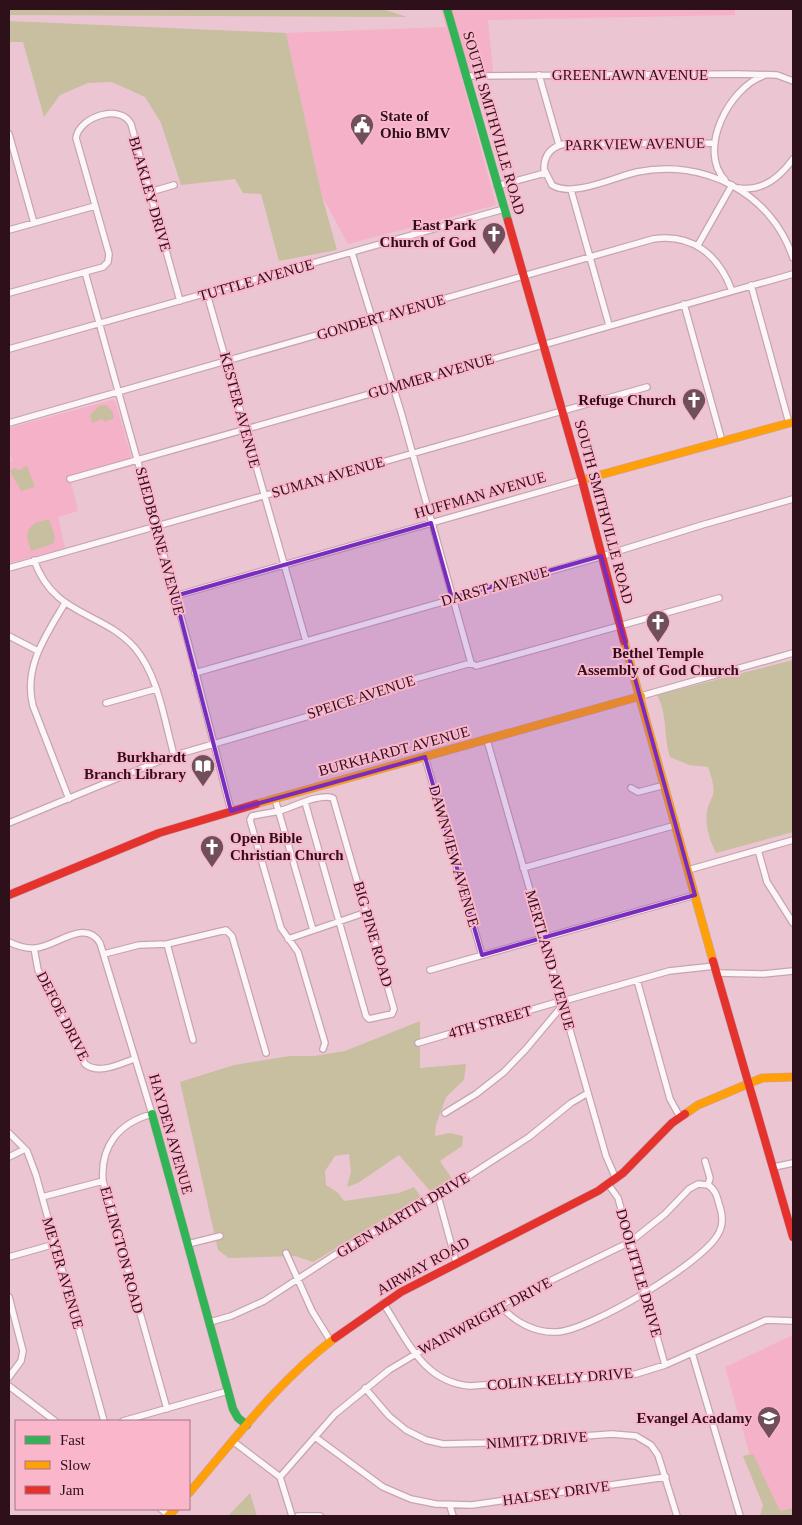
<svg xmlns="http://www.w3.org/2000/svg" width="802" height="1525" viewBox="0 0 802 1525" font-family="Georgia,serif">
	<rect width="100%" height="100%" fill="#ebc5d1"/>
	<!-- built -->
	<path fill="#f5b1c7" d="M 441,9 L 735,9 L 735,15 L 488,20 L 493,72 L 460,72 L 496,205 L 348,244 L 322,196 L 286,33 L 446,27 Z
		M 112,400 L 115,401 L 134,466 L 71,482 L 78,511 L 58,517 L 65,548 L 9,563 L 9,462 L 12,461 L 9,448 L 9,428 Z
		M 793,1335 L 793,1510 L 767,1516 L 725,1367 Z"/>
	<!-- green -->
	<path fill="#c8bfa0" d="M 9,9 L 383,9 L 407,17 L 9,15 Z
		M 9,21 L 286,33 L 322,196 L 337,250 L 279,261 L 261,194 L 243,193 L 235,179 L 181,185 L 161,123 L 145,97 L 112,82 L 88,83 L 60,95 L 44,117 L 23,42 L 9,42 Z
		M 106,405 L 112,411 L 114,418 L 104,422 L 102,419 L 92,423 L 90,415 L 99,406 Z
		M 27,466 L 35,487 L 21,491 L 10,471 L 14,468 L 19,470 Z
		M 49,519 L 55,537 L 53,544 L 31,551 L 27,538 L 28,530 L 35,523 Z
		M 793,660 L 793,832 L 716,853 C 709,839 705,826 707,810 C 708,805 711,800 713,795 C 715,785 711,777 708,767 L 689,765 L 670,757 C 663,734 668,716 657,695 Z
		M 420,1021 L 420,1068 L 466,1064 L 464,1080 L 446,1097 L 436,1125 L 435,1136 L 450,1133 L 463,1136 L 462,1146 L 440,1161 L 454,1182 L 430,1191 L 399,1155 L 358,1183 L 347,1187 L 351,1171 L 349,1154 L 335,1156 L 325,1171 L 326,1185 L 338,1193 L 344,1201 L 399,1193 L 414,1187 L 421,1197 L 313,1262 L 295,1256 L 229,1258 L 218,1250 L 180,1082 L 234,1065 L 290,1056 L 314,1056 L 345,1051 Z
		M 753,1454 L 780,1511 L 793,1508 L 793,1516 L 760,1516 L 763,1505 L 743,1456 Z
		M 250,1493 L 257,1516 L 228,1516 Z"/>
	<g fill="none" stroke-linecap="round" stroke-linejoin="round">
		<!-- street casing -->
		<g stroke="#c6a5af" stroke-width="8">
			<path id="street" d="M 539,75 L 559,145
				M 466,76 L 738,74 L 777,75 L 793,81
				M 9,134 L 34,223
				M 715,143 L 564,144 C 551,147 544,155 544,169 L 552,185 C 573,198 614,177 637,172 C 703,158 772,193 793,258
				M 725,180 C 697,150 729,88 763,76
				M 497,186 L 545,173
				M 739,188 C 763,192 780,177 793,159
				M 571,190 L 609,325
				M 150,192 L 174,185
				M 9,230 L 95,206
				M 698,245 L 732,185
				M 352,253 L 401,412 L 471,663
				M 85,272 L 188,642 L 231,811
				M 751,285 L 789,423
				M 9,293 L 103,267 L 108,262 L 109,254 L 76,138 C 79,117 120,103 131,124 L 180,301
				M 207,294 L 306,641
				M 684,304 L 722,441
				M 9,349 L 504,209
				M 9,423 L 653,239 C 692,233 719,255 732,291
				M 70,479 L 793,274
				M 34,560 C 54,617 101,610 135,648 C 159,677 164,720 174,755
				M 9,568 L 647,387
				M 175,596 L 582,480
				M 65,603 C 46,635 23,667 33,706 L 69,799
				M 9,636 L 38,651
				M 471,663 L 476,666 L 719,598
				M 195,673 L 596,558 L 702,525 L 793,499
				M 641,696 L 793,653
				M 106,703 L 156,689
				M 487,740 L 606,1156 L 616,1179
				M 425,757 L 482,955
				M 631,788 L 638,792 L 665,785
				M 275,799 L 313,930
				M 305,802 L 366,1016 L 369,1019 L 392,1014 L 394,1009 L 333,798 C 318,793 294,807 279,811 C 270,813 261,814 252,816 L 250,820 L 281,928 L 298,952 L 325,1043 L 323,1049
				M 9,823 L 169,757 L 367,699 L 411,680 L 471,663
				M 758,850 L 767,882 L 793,923
				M 523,868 L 676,825
				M 688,870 L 793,840
				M 288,939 L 367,912
				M 9,942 C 17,946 26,949 36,948 C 57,946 85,918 100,943 L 152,1114 C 119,1123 100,1146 103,1181 L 167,1409
				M 167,944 L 193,1040
				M 34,948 L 38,970 L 85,1064 C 99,1075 119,1064 134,1059
				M 104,954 L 139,945 L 167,944 L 226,930 L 232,936 L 266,1053
				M 430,970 L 695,895
				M 717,973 L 763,974 L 793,971
				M 637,980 L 670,1099 L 680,1117
				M 418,1043 L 554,1003 L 563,1003
				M 445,1113 L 476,1094 L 504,1072 L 526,1049 L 567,1000 L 669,971 L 715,966
				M 9,1133 L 27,1151 L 36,1175 L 104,1421
				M 9,1157 L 25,1149
				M 705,1161 L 710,1178 L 708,1185
				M 774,1167 L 793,1163
				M 608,1184 L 618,1198 L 665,1365
				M 438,1196 L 456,1262
				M 42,1197 L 103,1181
				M 188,1244 L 220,1236
				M 286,1253 L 312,1311 L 330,1340
				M 9,1257 L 55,1244
				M 9,1297 L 23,1351 L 21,1361 L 9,1377
				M 383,1303 C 407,1339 422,1382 470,1386 L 636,1374 L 665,1365 L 766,1320 L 793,1321
				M 500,1305 C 514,1322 535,1333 557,1332 C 590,1330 699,1265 717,1236 C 724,1226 723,1215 719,1204 C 717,1196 715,1189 708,1185
				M 210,1322 L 231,1316 L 264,1301 L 350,1245 L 441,1194 L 529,1137 L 571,1103 L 588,1093
				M 692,1353 L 740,1516
				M 9,1386 L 55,1421
				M 365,1388 L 389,1416 L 406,1430 L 426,1440 L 443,1444 L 485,1443 L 612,1434 L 636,1436 L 651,1445 L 658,1455 L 677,1516
				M 123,1421 L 228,1391
				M 315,1437 L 383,1487 L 411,1499 L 436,1504 L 472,1505 L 666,1477
				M 234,1442 L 280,1477 L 292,1516
				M 280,1477 L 335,1414 L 389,1370 L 484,1313 L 630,1242 L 665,1214 L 689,1189 L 698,1184 L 708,1185
				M 450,1506 L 453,1516
				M 161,1509 L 169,1515
				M 298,1516 L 320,1516"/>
		</g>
		<!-- fast casing -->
		<g stroke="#c6a5af" stroke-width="9">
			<path id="fast" d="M 447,9 L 508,221
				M 152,1114 L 233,1409 L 238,1418 L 247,1425"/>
		</g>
		<!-- slow casing -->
		<g stroke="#c6a5af" stroke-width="9">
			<path id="slow" d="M 582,480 L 793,422
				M 624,641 L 713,961
				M 256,804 L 641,696
				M 685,1114 L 698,1105 L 762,1078 L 793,1077
				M 189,1493 C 235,1439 278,1381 335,1338
				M 168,1516 L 175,1509"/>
		</g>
		<!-- jam casing -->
		<g stroke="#c6a5af" stroke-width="9">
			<path id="jam" d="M 508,221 L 582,480 L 624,641
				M 9,895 L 159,833 L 256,804
				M 713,961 L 793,1237
				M 335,1338 L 401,1292 L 598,1191 L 623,1173 L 672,1123 L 685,1114"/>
		</g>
		<!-- street -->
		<use href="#street" stroke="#fcf6f8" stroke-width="5.5"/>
		<!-- fast -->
		<use href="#fast" stroke="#30b455" stroke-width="8"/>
		<!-- slow -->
		<use href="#slow" stroke="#ff9f0a" stroke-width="8"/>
		<!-- jam -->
		<use href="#jam" stroke="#e5322d" stroke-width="8"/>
	</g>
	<!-- marked area -->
	<path fill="#7b2cbf" fill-opacity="0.2" stroke="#7b2cbf" stroke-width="4" stroke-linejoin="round" d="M 431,523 L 452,598 L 601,556 L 695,895 L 482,955 L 425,757 L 231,811 L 175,596 Z"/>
	<!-- icons -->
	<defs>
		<g id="civic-pin" transform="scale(1.25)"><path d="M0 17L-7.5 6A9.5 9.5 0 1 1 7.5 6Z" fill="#704f5b" stroke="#fab6cb"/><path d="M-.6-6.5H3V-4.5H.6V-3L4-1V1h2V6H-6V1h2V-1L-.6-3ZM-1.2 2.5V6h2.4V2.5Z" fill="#fff"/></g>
		<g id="church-pin" transform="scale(1.25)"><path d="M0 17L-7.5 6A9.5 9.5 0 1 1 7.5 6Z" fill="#704f5b" stroke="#fab6cb"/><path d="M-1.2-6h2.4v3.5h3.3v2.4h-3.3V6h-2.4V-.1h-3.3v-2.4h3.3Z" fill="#fff"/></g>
		<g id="library-pin" transform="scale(1.25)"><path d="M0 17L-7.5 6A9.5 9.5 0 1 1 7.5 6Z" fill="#704f5b" stroke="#fab6cb"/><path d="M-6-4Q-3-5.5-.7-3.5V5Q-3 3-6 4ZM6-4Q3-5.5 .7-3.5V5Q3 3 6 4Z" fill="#fff"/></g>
		<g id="school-pin" transform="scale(1.25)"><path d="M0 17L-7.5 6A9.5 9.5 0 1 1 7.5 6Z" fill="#704f5b" stroke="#fab6cb"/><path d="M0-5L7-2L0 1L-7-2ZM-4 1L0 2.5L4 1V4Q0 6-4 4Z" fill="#fff"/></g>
	</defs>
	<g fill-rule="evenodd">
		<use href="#civic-pin" x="362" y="125"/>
		<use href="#church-pin" x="494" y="234"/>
		<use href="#church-pin" x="694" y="400"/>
		<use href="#church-pin" x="658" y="622"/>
		<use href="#library-pin" x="203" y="766"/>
		<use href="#church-pin" x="212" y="847"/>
		<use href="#school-pin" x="769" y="1418"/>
	</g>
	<g text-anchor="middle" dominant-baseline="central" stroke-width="4" stroke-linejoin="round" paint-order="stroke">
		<!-- street labels -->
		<g font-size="15" fill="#2e101b" stroke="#fab6cb">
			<text x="630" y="75">GREENLAWN AVENUE</text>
			<text transform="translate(494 123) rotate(74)">SOUTH SMITHVILLE ROAD</text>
			<text transform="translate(635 144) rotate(-1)">PARKVIEW AVENUE</text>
			<text transform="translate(150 194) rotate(74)">BLAKLEY DRIVE</text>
			<text transform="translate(256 280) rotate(-16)">TUTTLE AVENUE</text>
			<text transform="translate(381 317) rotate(-16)">GONDERT AVENUE</text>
			<text transform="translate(431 376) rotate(-16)">GUMMER AVENUE</text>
			<text transform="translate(240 410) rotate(75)">KESTER AVENUE</text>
			<text transform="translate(328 477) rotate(-16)">SUMAN AVENUE</text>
			<text transform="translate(480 495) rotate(-16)">HUFFMAN AVENUE</text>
			<text transform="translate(604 512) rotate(75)">SOUTH SMITHVILLE ROAD</text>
			<text transform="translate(160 541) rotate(75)">SHEDBORNE AVENUE</text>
			<text transform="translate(495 586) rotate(-16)">DARST AVENUE</text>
			<text transform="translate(361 697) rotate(-18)">SPEICE AVENUE</text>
			<text transform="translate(394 751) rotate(-15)">BURKHARDT AVENUE</text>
			<text transform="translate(454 856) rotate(74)">DAWNVIEW AVENUE</text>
			<text transform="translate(373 934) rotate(74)">BIG PINE ROAD</text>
			<text transform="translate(550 960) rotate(74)">MERTLAND AVENUE</text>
			<text transform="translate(63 1016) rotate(63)">DEFOE DRIVE</text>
			<text transform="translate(490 1022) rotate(-16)">4TH STREET</text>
			<text transform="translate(171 1134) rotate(74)">HAYDEN AVENUE</text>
			<text transform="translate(403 1215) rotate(-31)">GLEN MARTIN DRIVE</text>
			<text transform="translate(122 1250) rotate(75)">ELLINGTON ROAD</text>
			<text transform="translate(423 1266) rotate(-29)">AIRWAY ROAD</text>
			<text transform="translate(63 1273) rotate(74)">MEYER AVENUE</text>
			<text transform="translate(639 1273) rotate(74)">DOOLITTLE DRIVE</text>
			<text transform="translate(485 1316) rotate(-28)">WAINWRIGHT DRIVE</text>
			<text transform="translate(560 1379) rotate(-5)">COLIN KELLY DRIVE</text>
			<text transform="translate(537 1440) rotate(-4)">NIMITZ DRIVE</text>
			<text transform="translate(556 1493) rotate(-8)">HALSEY DRIVE</text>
		</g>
		<!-- poi labels -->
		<g font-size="15" font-weight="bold" fill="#2e101b" stroke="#fab6cb" text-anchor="end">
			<text x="380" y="116" text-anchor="start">State of<tspan x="380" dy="17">Ohio BMV</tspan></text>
			<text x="476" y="225">East Park<tspan x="476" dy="17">Church of God</tspan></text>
			<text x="676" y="400">Refuge Church</text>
			<text x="658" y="653" text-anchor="middle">Bethel Temple<tspan x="658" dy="17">Assembly of God Church</tspan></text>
			<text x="186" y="757">Burkhardt<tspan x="186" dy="17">Branch Library</tspan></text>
			<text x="230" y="838" text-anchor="start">Open Bible<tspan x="230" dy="17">Christian Church</tspan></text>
			<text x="752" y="1418">Evangel Acadamy</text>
		</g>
	</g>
	<!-- border -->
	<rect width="802" height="1525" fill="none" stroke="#2e101b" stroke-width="20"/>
	<!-- legend -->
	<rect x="15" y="1420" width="175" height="90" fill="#fab6cb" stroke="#a87485"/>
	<rect x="25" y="1436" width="25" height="8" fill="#30b455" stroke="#a87485"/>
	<text x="60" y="1445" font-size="15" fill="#2e101b">Fast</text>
	<rect x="25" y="1461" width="25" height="8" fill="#ff9f0a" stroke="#a87485"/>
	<text x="60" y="1470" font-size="15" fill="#2e101b">Slow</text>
	<rect x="25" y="1486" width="25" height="8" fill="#e5322d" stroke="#a87485"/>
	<text x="60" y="1495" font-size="15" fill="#2e101b">Jam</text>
</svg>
